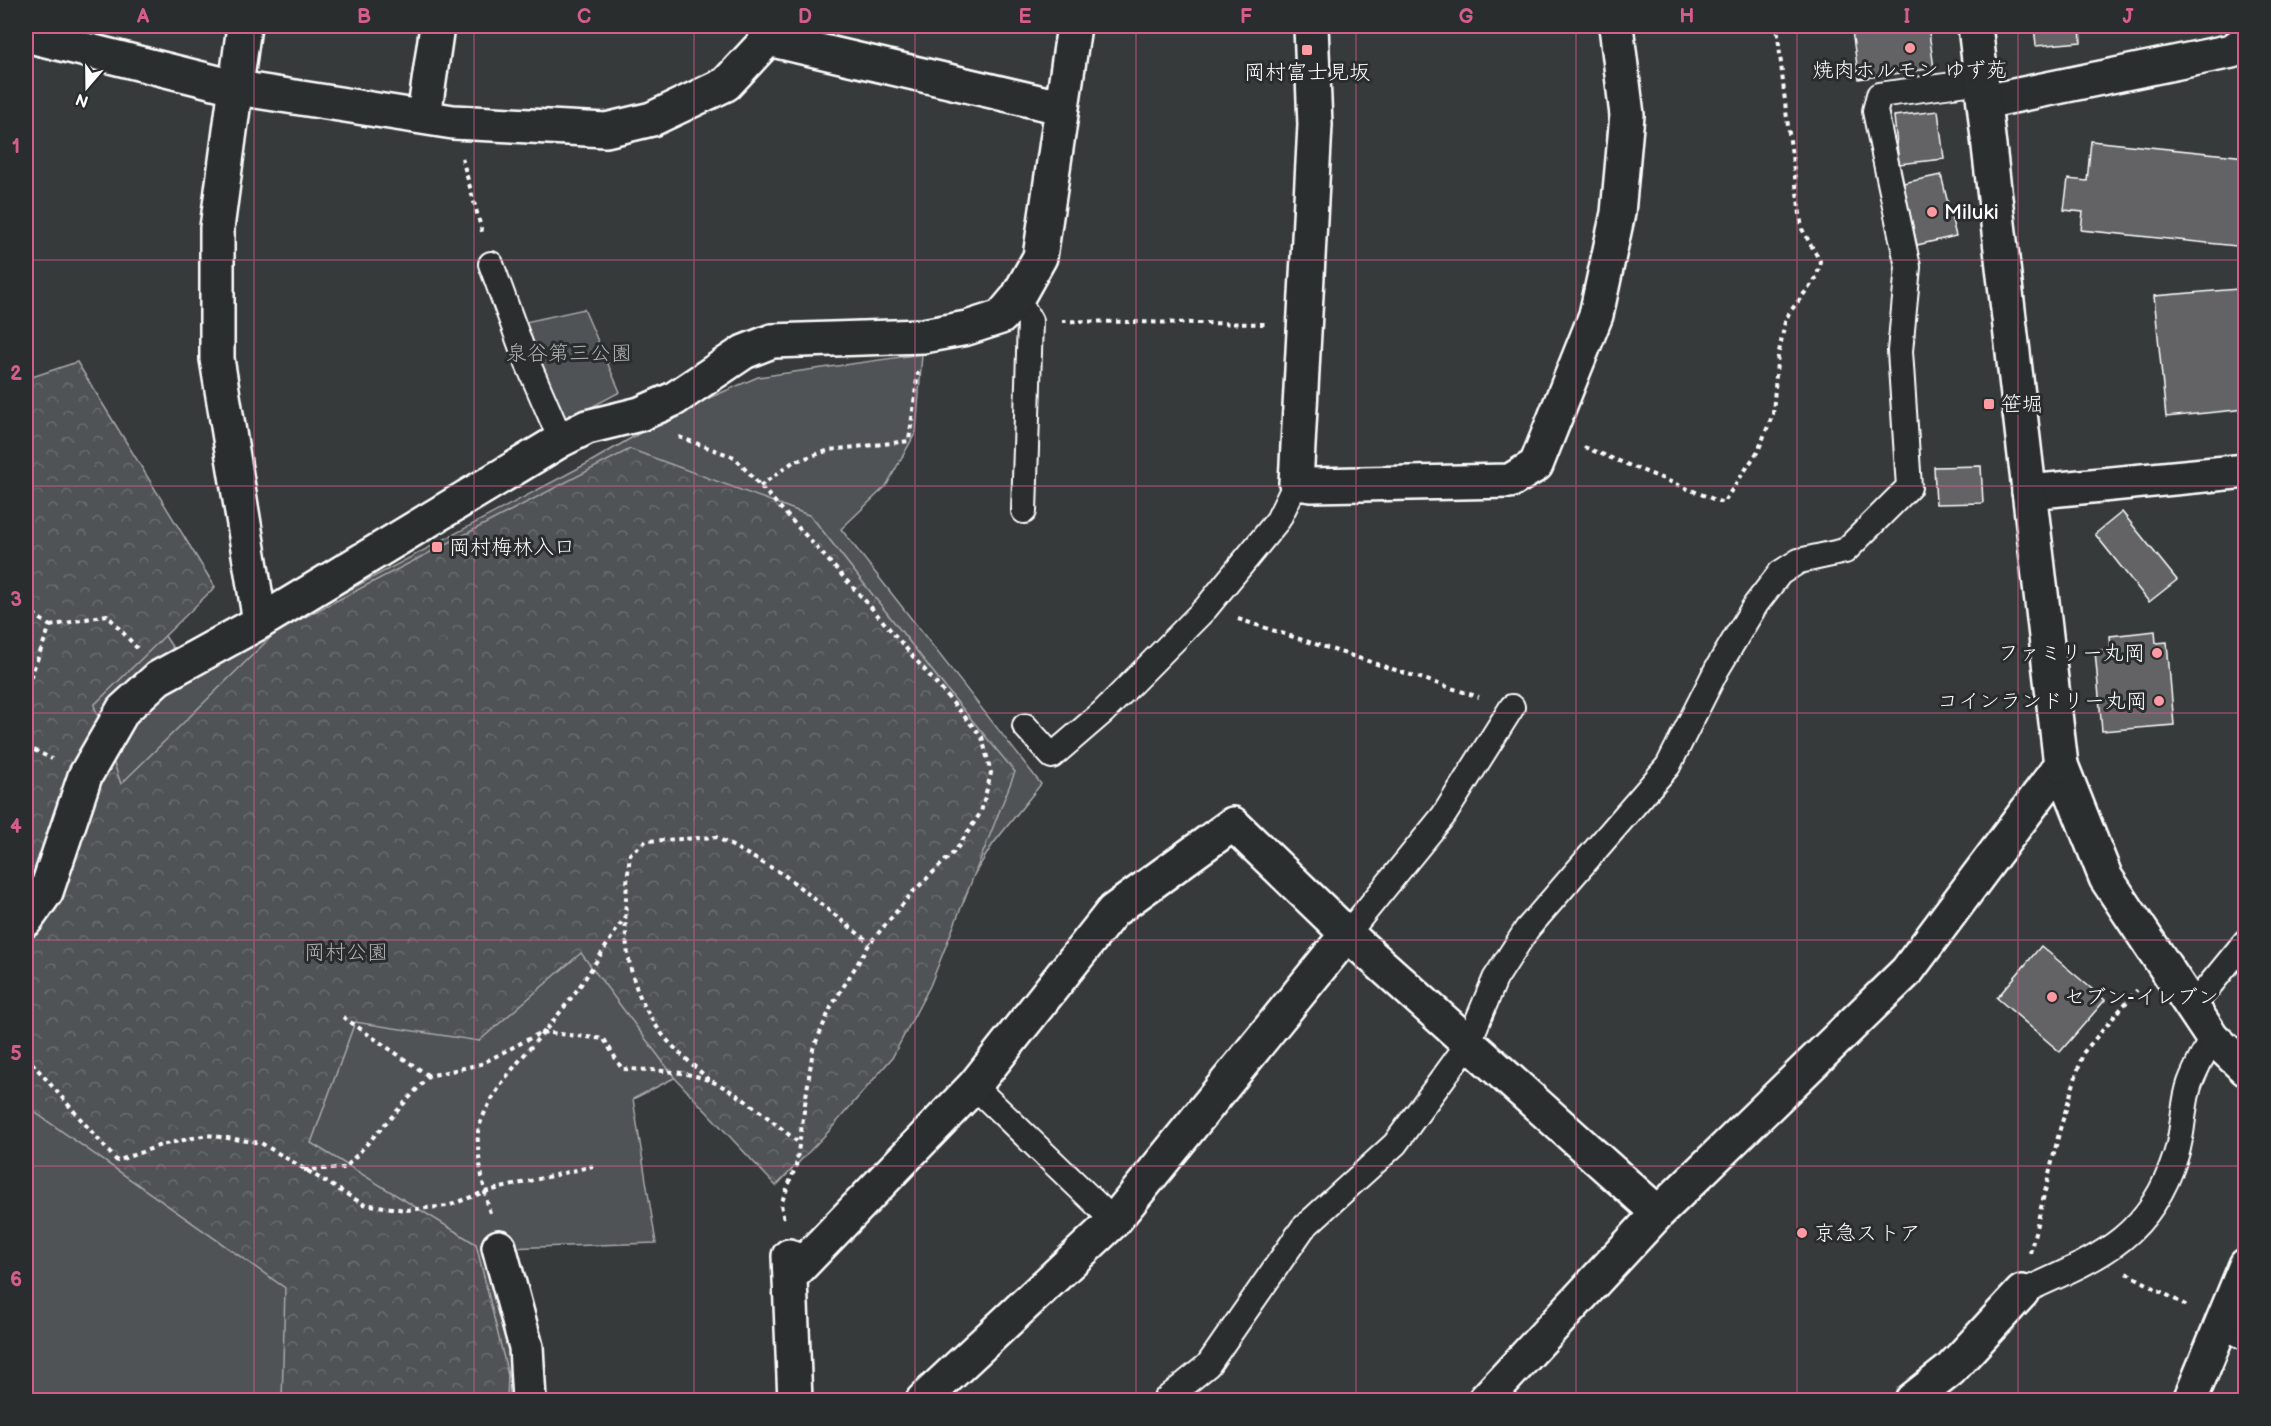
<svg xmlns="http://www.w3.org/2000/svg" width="2271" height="1426" viewBox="0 0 2271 1426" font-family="'Balsamiq Sans','Klee One',sans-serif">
	<defs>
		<pattern id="forest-crowns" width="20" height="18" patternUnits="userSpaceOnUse" patternTransform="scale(1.5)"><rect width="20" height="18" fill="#505354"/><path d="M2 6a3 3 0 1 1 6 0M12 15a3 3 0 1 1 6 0" fill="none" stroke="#6a6d6e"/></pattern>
	</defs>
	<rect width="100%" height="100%" fill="#373a3b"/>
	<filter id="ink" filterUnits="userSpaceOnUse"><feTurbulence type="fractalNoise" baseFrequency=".0167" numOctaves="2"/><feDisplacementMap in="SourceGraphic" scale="12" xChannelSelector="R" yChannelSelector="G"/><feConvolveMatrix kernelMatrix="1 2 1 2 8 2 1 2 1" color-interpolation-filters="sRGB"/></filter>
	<g filter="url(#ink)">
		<!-- green -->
		<path fill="#505354" stroke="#a8a9aa" stroke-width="1.5" d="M 584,309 L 620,392 L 565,421 L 521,323 Z
			M 922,354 L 916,432 L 886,486 L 841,529 L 1041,784 L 993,844 L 955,905 L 680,1075 L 633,1099 L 656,1243 L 505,1248 L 521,1400 L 26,1400 L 26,458 L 109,549 L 185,667 L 232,652 L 590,462 L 676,412 L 758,377 Z"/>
		<!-- forest -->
		<path fill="url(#forest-crowns)" stroke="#a8a9aa" stroke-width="1.5" d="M 77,362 L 215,587 L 94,705 L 121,784 L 276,632 L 630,449 L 811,516 L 948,691 L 1015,772 L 930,986 L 892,1058 L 829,1131 L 776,1186 L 675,1078 L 581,953 L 479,1041 L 355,1022 L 311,1143 L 476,1244 L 508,1375 L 507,1400 L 282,1400 L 285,1288 L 26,1106 L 26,379 Z"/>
		<!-- building -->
		<path fill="#636465" stroke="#fff" stroke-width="1.5" d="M 1891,26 L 1928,26 L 1934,68 L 1859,79 L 1852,31 Z
			M 2034,26 L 2080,26 L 2081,42 L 2036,46 Z
			M 1938,111 L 1944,159 L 1899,164 L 1894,116 Z
			M 2091,141 L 2246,157 L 2246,247 L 2081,230 L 2083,212 L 2064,210 L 2068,179 L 2087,181 Z
			M 1941,175 L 1956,236 L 1917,245 L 1903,183 Z
			M 2238,289 L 2246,372 L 2246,409 L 2166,417 L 2154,296 Z
			M 1981,466 L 1983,503 L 1936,504 L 1934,467 Z
			M 2122,512 L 2177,580 L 2149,602 L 2095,534 Z
			M 2155,631 L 2156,643 L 2167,642 L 2174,725 L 2102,731 L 2095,651 L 2111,649 L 2110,636 Z
			M 2041,946 L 2105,1000 L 2060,1052 L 1997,998 Z"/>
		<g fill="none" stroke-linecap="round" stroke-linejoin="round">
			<!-- lane casing -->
			<g stroke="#fff" stroke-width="28">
				<path id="lane" d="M 491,264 L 525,357 L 561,440
					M 1017,298 L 1030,321 L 1024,511
					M 1025,726 L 1052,756 L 1103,712 L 1206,608 L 1278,520 L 1296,483
					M 1347,934 L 1444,815 L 1512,707
					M 2191,1008 L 2246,941
					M 974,1086 L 1114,1221
					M 2022,1292 C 2097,1258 2149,1240 2176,1155 C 2184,1132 2182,1105 2190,1083 C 2196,1067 2205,1052 2212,1037
					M 2220,1324 L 2246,1338
					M 1165,1400 L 1208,1365 L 1303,1228 L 1395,1144 L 1468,1044 L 1495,979 L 1527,929 L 1668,766 L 1717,669 L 1756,604 L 1780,573 L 1799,561 L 1845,551 L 1909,487 L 1900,351 L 1908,267 L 1875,111 L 1879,95 L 1982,81"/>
			</g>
			<!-- street casing -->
			<g stroke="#fff" stroke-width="38">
				<path id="street" d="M 244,26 L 217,228 L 217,359 L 260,622
					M 1311,26 L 1315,125 L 1296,483 L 1311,485 L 1510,481 L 1536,465 L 1596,315 L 1618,213 L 1627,115 L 1616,26
					M 26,35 L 238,88 L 453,122 L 606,130 L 652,119 L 726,84 L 768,39 L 770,26
					M 768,39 L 1060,107
					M 1984,102 L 2232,51 L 2246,41
					M 424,116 L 437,26
					M 2029,492 L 2246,471
					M 2061,765 L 2106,878 L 2212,1037 L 2246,1069
					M 26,920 L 46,892 L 85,776 L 123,710 L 158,678 L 260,622 L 561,440 L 587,427 L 640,414 L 674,399 L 744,352 L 772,341 L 923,336 L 967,328 L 1001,317 L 1017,298 L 1040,257 L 1074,26
					M 499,1247 L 526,1347 L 529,1400
					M 789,1256 L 795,1400
					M 790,1277 L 974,1086 L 1113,911 L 1233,824 L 1347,934 L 1658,1213
					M 923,1400 L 1114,1221 L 1347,934
					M 1485,1400 L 1658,1213 L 1907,971 L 2061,765
					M 1912,1400 L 1950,1370 L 2022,1292
					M 2190,1400 L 2246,1265"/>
			</g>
			<!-- secondary casing -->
			<g stroke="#fff" stroke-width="38">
				<path id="secondary" d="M 1975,26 L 2061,765"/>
			</g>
			<!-- path -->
			<path stroke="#fff" stroke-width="4" stroke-dasharray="4.5 4.5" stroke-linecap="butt" d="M 462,158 L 483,235
				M 1062,321 L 1267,324
				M 679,437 L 734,457 L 869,605 L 982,737 L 991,773 L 981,812 L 956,850 L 913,892 L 870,943 L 831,1007 L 813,1049 L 796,1166 L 781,1204 L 784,1221
				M 1584,447 L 1723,503 L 1758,451 L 1773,414 L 1777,362 L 1785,322 L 1789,313 L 1817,277 L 1820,261 L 1802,229 L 1786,111 L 1777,26
				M 760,486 L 793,462 L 830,450 L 909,441 L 918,372
				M 26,608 L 50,626 L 26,689
				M 1238,619 L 1479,697
				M 50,626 L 107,615 L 137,648
				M 26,746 L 52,759
				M 343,1017 L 429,1076
				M 26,1056 L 117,1161 L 161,1145 L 207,1135 L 261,1143 L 363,1204 L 406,1210 L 448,1206 L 484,1192 L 593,1166
				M 709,1080 C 692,1063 670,1047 657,1027 C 619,973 623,916 630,854 L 646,841 L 716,837 L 783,874 L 870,943
				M 304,1170 L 345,1168 L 429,1076 L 481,1064 L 542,1032 L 604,1039 L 622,1069 C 650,1070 681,1070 708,1080 C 740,1092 773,1122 799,1143
				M 490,1213 C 485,1196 474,1142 479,1127 C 494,1083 533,1047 561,1011 C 584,983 603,950 623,920
				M 2030,1253 L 2060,1129 L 2083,1053 L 2137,990
				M 2127,1273 L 2189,1307"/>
			<!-- lane -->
			<use href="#lane" stroke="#2a2d2e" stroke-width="24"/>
			<!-- street -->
			<use href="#street" stroke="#2a2d2e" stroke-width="33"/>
			<!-- secondary -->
			<use href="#secondary" stroke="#2a2d2e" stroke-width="33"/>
		</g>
	</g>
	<!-- grid -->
	<path fill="none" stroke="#d45d8c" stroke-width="1.5" stroke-opacity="0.55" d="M 254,26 L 254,1400M 474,26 L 474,1400M 694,26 L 694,1400M 915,26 L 915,1400M 1136,26 L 1136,1400M 1356,26 L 1356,1400M 1576,26 L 1576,1400M 1797,26 L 1797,1400M 2018,26 L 2018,1400M 26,260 L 2246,260M 26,486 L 2246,486M 26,713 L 2246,713M 26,940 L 2246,940M 26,1166 L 2246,1166"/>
	<!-- markers -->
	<g fill="#ff9aa2" stroke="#2a2d2e" stroke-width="2">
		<circle cx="1910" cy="48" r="6"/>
		<rect x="1301" y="44" width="12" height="12" rx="3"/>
		<circle cx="1932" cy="212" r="6"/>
		<rect x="1983" y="398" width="12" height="12" rx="3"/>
		<rect x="431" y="541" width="12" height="12" rx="3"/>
		<circle cx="2157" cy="653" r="6"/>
		<circle cx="2159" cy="701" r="6"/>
		<circle cx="2052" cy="997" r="6"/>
		<circle cx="1802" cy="1233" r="6"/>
	</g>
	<g text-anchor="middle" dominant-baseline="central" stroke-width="6" stroke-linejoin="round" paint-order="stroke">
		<!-- poi labels -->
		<g font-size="21" fill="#fff" stroke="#2a2d2e" text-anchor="start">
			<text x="1910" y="70" text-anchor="middle">焼肉ホルモン ゆず苑</text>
			<text x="1307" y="72" text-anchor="middle">岡村富士見坂</text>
			<text x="1944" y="212">Miluki</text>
			<text x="2001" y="404">笹堀</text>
			<text x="449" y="547">岡村梅林入口</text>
			<text x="2145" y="653" text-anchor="end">ファミリー丸岡</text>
			<text x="2147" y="701" text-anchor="end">コインランドリー丸岡</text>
			<text x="2064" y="997">セブン-イレブン</text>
			<text x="1814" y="1233">京急ストア</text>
		</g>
		<!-- park labels -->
		<g font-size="21" fill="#b0b2b2" stroke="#2a2d2e">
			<text x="569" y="353">泉谷第三公園</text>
			<text x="346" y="952">岡村公園</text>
		</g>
	</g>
	<!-- margin -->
	<rect width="2271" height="1426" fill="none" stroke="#2a2d2e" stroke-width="66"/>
	<!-- north arrow -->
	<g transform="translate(87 87) rotate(200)" stroke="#2a2d2e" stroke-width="4.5" paint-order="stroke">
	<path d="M0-4.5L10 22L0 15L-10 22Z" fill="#ffffff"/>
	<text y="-9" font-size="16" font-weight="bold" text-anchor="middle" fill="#ffffff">N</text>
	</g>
	<rect x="33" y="33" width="2205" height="1360" fill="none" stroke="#d45d8c" stroke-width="2"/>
	<g font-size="20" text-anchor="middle" font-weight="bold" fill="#d45d8c">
		<text x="143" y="23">A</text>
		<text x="364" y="23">B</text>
		<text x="584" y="23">C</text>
		<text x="805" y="23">D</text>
		<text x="1025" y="23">E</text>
		<text x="1246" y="23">F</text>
		<text x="1466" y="23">G</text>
		<text x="1687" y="23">H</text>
		<text x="1907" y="23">I</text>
		<text x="2128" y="23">J</text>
		<text x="16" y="153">1</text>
		<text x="16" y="380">2</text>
		<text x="16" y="606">3</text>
		<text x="16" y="833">4</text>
		<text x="16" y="1060">5</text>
		<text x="16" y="1286">6</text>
	</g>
</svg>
